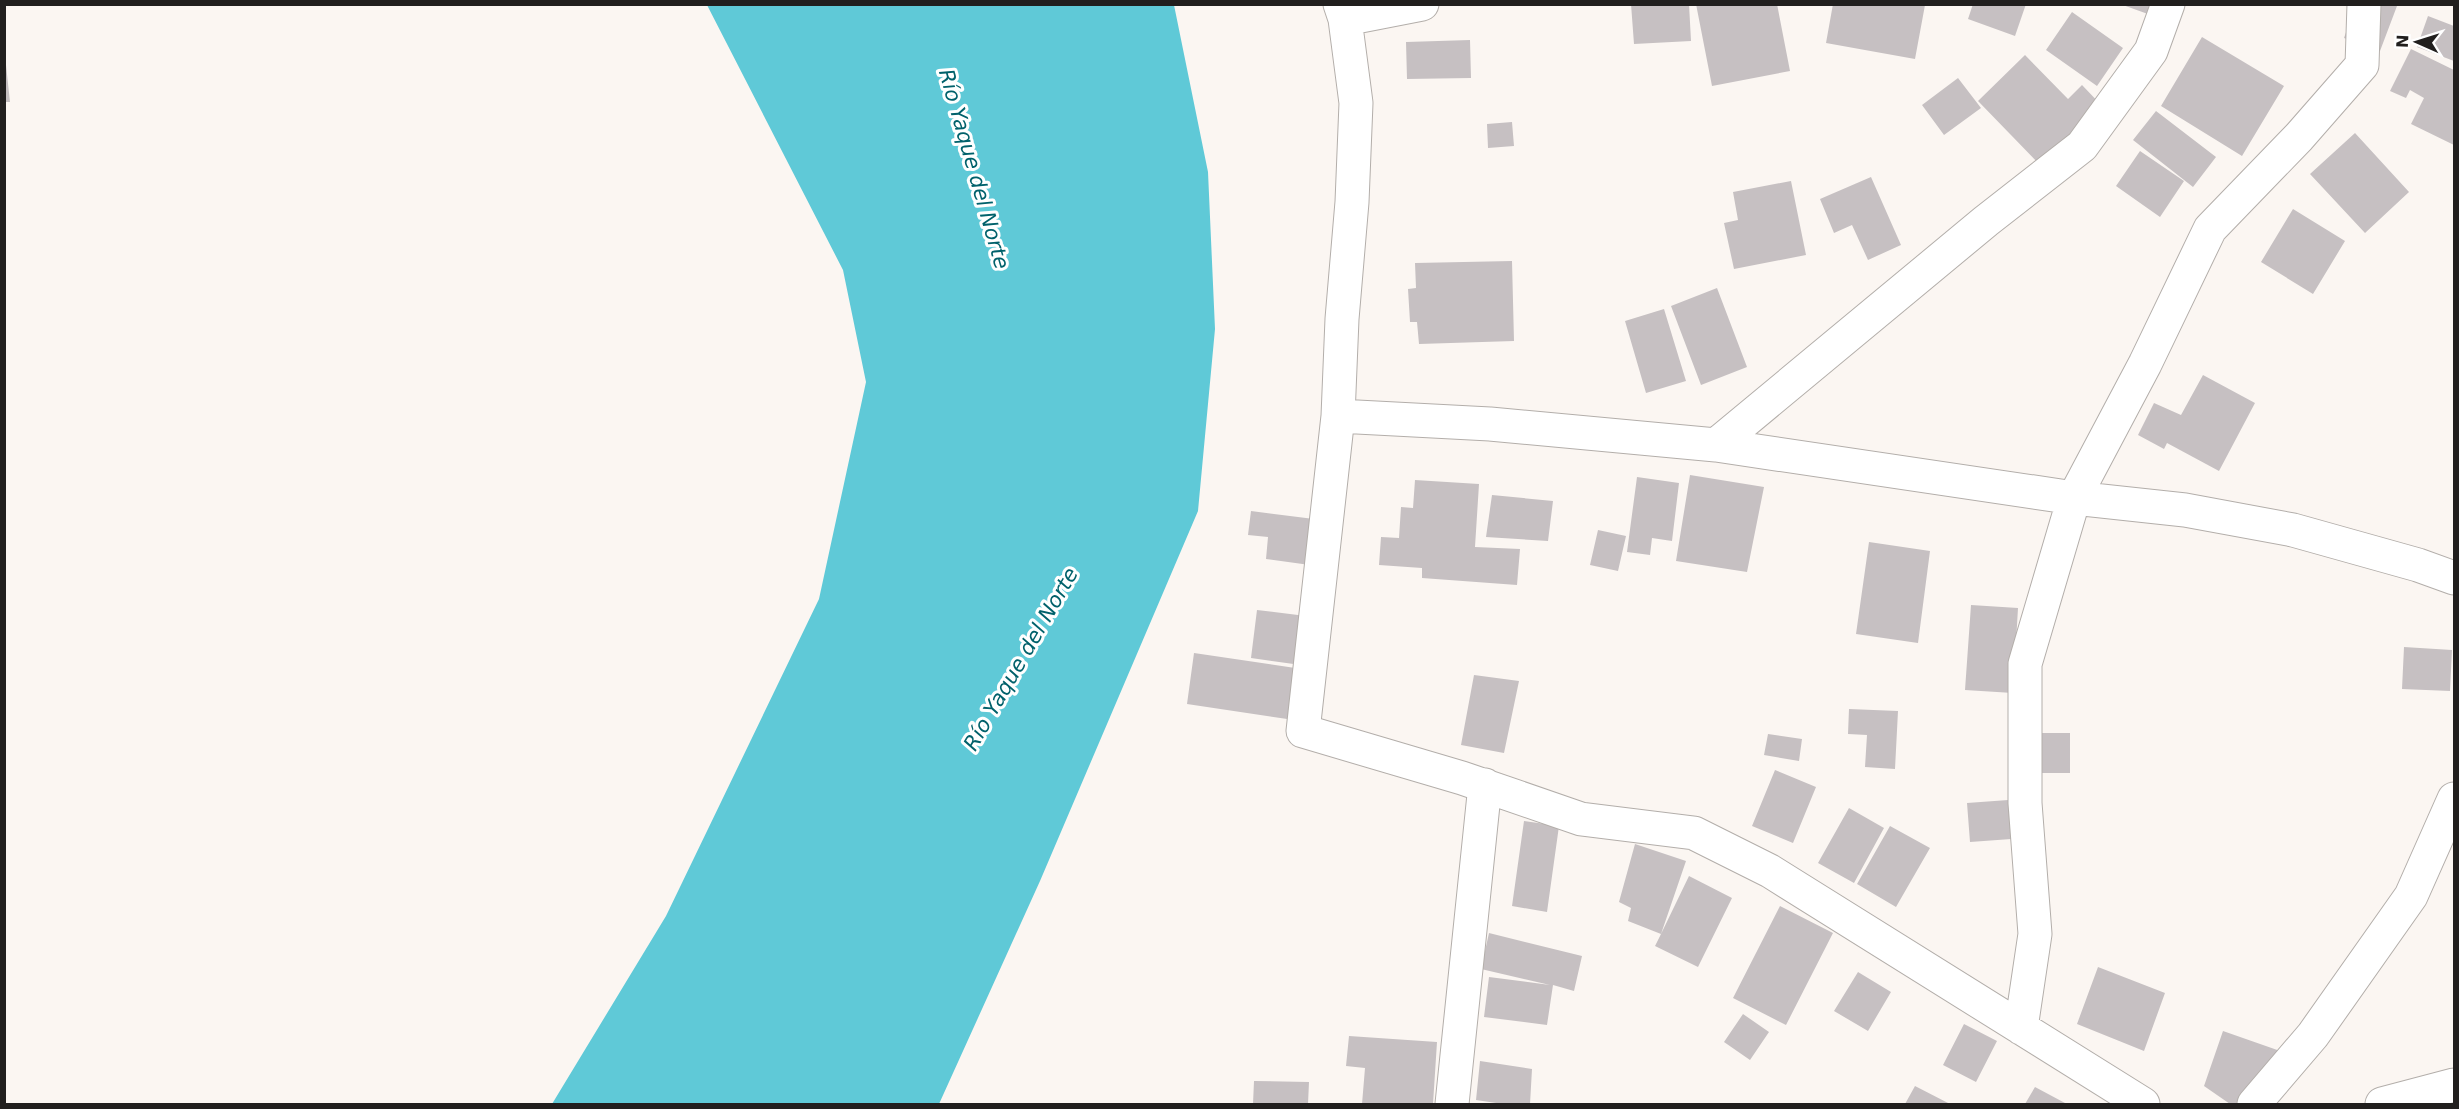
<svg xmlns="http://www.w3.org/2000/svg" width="2459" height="1109" viewBox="0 0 2459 1109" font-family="'DejaVu Sans',sans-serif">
	<rect width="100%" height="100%" fill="#fbf6f2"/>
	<!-- water -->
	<path fill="#5fc9d7" d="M 707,5 L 1174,5 L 1208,172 L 1215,329 L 1198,511 L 1040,881 L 939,1104 L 552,1104 L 666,916 L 819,599 L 866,382 L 843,270 Z"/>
	<!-- building -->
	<path fill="#c6c0c2" d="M 1631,4 L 1689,4 L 1691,41 L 1634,44 Z
		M 1696,4 L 1777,4 L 1790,71 L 1712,86 Z
		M 1833,4 L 1925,5 L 1915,59 L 1826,43 Z
		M 1973,4 L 2026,4 L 2015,36 L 1968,19 Z
		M 2120,4 L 2163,4 L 2159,18 Z
		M 2356,4 L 2397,6 L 2380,51 L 2344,38 Z
		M 2072,12 L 2123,48 L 2097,86 L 2046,50 Z
		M 2428,16 L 2454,26 L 2454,61 L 2417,47 Z
		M 2202,37 L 2284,86 L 2242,156 L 2161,106 Z
		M 1470,40 L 1471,78 L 1407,79 L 1406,42 Z
		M 2411,49 L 2454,70 L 2454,145 L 2411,124 L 2424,98 L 2410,90 L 2406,98 L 2390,91 Z
		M 2025,55 L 2068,99 L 2082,85 L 2104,108 L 2043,168 L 1978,101 Z
		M 4,65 L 6,65 L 10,102 L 4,102 Z
		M 1958,78 L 1981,108 L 1944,135 L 1922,105 Z
		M 2156,111 L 2216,157 L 2193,187 L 2133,140 Z
		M 1512,122 L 1514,146 L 1488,148 L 1487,124 Z
		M 2355,133 L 2409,192 L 2365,233 L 2310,174 Z
		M 2140,151 L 2184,181 L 2160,217 L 2116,186 Z
		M 1871,177 L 1901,245 L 1868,260 L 1852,225 L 1834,233 L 1820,199 Z
		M 1791,181 L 1806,255 L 1734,269 L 1724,223 L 1738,220 L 1733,192 Z
		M 2293,209 L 2345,241 L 2313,294 L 2261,262 Z
		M 1512,261 L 1514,341 L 1419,344 L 1417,322 L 1410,322 L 1408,289 L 1416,288 L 1415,263 Z
		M 1717,288 L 1747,367 L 1701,385 L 1671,306 Z
		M 1664,309 L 1686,381 L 1646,393 L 1625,321 Z
		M 2203,375 L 2255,403 L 2219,471 L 2167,443 L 2164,449 L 2138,435 L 2154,403 L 2181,415 Z
		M 1690,475 L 1764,487 L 1747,572 L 1676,561 Z
		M 1637,477 L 1679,483 L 1672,541 L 1652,538 L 1650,555 L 1627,552 Z
		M 1415,480 L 1479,484 L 1475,547 L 1520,549 L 1517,585 L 1422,578 L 1422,568 L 1379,565 L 1381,537 L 1399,538 L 1401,507 L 1413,508 Z
		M 1492,495 L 1553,501 L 1548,541 L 1486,537 Z
		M 1251,511 L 1322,520 L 1317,566 L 1266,559 L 1268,537 L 1248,535 Z
		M 1598,530 L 1626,536 L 1618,571 L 1590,565 Z
		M 1869,542 L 1930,551 L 1918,643 L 1856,634 Z
		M 1971,605 L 2018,608 L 2013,693 L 1965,690 Z
		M 1257,610 L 1314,617 L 1308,666 L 1251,658 Z
		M 2404,647 L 2452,650 L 2450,691 L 2402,689 Z
		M 1194,653 L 1302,669 L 1294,720 L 1187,704 Z
		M 1474,675 L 1519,681 L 1504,753 L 1461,745 Z
		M 1849,709 L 1898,711 L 1895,769 L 1865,767 L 1867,735 L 1848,734 Z
		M 2035,733 L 2070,733 L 2070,773 L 2035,773 Z
		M 1768,734 L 1802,739 L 1799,761 L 1764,755 Z
		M 1775,770 L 1816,787 L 1793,843 L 1752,826 Z
		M 2022,799 L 2025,838 L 1970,842 L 1967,803 Z
		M 1849,808 L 1884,828 L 1854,883 L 1818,863 Z
		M 1524,821 L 1559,826 L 1547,912 L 1512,906 Z
		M 1890,826 L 1930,848 L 1896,907 L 1857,884 Z
		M 1635,844 L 1686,861 L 1661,934 L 1689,876 L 1732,898 L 1698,967 L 1655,946 L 1661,934 L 1628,921 L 1631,908 L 1619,902 Z
		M 1780,906 L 1833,933 L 1786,1025 L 1733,998 Z
		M 1489,933 L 1582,956 L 1574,991 L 1553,985 L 1547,1025 L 1484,1017 L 1489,977 L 1550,985 L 1481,969 Z
		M 2098,967 L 2165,993 L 2144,1051 L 2077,1024 Z
		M 1858,972 L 1891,992 L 1868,1031 L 1834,1011 Z
		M 1743,1014 L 1769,1032 L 1750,1060 L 1724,1042 Z
		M 1964,1024 L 1997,1041 L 1976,1082 L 1943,1065 Z
		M 2223,1031 L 2289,1054 L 2254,1104 L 2230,1104 L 2204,1086 Z
		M 1349,1036 L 1437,1042 L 1433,1104 L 1362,1104 L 1365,1068 L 1346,1066 Z
		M 1480,1061 L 1532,1069 L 1530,1104 L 1503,1104 L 1476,1100 Z
		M 1254,1081 L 1309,1082 L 1308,1104 L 1253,1104 Z
		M 1915,1086 L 1950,1104 L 1905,1104 Z
		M 2035,1087 L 2065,1103 L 2064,1104 L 2025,1104 Z"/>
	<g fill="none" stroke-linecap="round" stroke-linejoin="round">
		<!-- street casing -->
		<g stroke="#b3aeaa" stroke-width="35">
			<path id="street" d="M 1340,4 L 1345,19 L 1356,103 L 1352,202 L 1342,319 L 1338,416 L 1303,731 L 1462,778 L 1581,819 L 1694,833 L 1770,871 L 2143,1104
				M 1345,19 L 1422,4
				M 1338,416 L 1490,424 L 1716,445 L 1986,221 L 2082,146 L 2151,51 L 2168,4
				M 1716,445 L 2074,498 L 2185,510 L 2293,530 L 2418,565 L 2454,578
				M 2021,1028 L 2035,934 L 2025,803 L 2025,664 L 2074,498 L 2145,364 L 2210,229 L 2299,137 L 2362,65 L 2364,4
				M 1452,1104 L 1485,785
				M 2254,1104 L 2313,1035 L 2411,896 L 2454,799
				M 2382,1104 L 2454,1085"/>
		</g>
		<!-- street -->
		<use href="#street" stroke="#fff" stroke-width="33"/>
	</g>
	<g text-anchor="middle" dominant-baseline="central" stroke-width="6" stroke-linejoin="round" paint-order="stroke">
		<!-- water labels -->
		<g font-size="21" font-style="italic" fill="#00616b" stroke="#fff">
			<text transform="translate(974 169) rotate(74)">Río Yaque del Norte</text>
			<text transform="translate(1021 659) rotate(-60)">Río Yaque del Norte</text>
		</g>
	</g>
	<!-- border -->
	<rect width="2459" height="1109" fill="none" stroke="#211f1e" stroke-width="12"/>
	<!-- north arrow -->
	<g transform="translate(2417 42) rotate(273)" stroke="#ffffff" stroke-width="4.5" paint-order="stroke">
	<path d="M0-4.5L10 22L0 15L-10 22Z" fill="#211f1e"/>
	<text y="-9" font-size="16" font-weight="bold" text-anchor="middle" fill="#211f1e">N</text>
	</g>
</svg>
